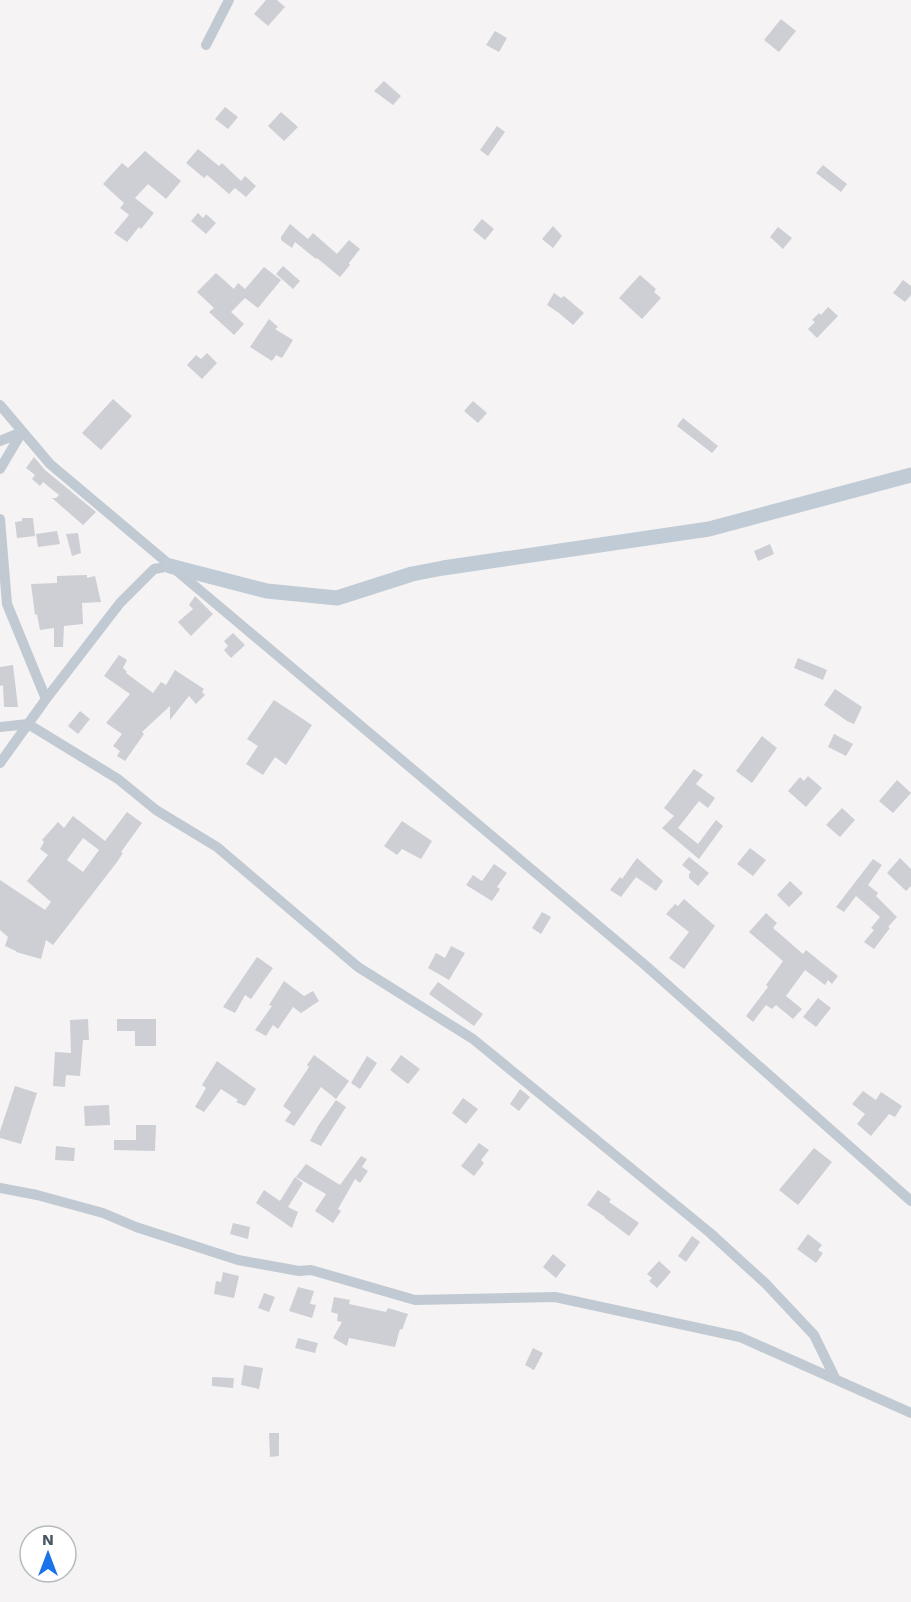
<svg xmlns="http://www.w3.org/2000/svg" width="911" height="1602" viewBox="0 0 911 1602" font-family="'Work Sans',sans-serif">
	<rect width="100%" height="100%" fill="#f5f3f3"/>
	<!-- building -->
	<path fill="#cdcfd5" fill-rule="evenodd" d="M 266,0 L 277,0 L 285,7 L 268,26 L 254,14 Z
		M 781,19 L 796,31 L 779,52 L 764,40 Z
		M 495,31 L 507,38 L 499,52 L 486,45 Z
		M 384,81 L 401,96 L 393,105 L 374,91 Z
		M 225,107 L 238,117 L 228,129 L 215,119 Z
		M 281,112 L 298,127 L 284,141 L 268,126 Z
		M 497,126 L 505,132 L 488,156 L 480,150 Z
		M 198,149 L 219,166 L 222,163 L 241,181 L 245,176 L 256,186 L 246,197 L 235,188 L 229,194 L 207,175 L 204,178 L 186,163 Z
		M 145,151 L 181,181 L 166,199 L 148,184 L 135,198 L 154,213 L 141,229 L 139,227 L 127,242 L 114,233 L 129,215 L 120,208 L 124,203 L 103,184 L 122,163 L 128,168 Z
		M 823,165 L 847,184 L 841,192 L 816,173 Z
		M 198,213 L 203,218 L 206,214 L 216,223 L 206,234 L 191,221 Z
		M 482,219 L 494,229 L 485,240 L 473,230 Z
		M 290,224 L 308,239 L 313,233 L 337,254 L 349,240 L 360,249 L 349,263 L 350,265 L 340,277 L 317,258 L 316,259 L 295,242 L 292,248 L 281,240 L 281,237 Z
		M 553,226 L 562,236 L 553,248 L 542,239 Z
		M 778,227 L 792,238 L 783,249 L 770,237 Z
		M 283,266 L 300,281 L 293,289 L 276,274 Z
		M 264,267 L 281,280 L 258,308 L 245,298 L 231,312 L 244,324 L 234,335 L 209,312 L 214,308 L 197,292 L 216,273 L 234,289 L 238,283 L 245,289 Z
		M 640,275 L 656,289 L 654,292 L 661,298 L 642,319 L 619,298 Z
		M 903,280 L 911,286 L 911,295 L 905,302 L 893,293 Z
		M 554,293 L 561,298 L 564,296 L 584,313 L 573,325 L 559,313 L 547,305 Z
		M 828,307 L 838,316 L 817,338 L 808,329 L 815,322 L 812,320 L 819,313 L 821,315 Z
		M 269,319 L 278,327 L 275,329 L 293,340 L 282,358 L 276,355 L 272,361 L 250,347 Z
		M 207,353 L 217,363 L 202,379 L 187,365 L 196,355 L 201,359 Z
		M 113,399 L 132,416 L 101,450 L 82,433 Z
		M 473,401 L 487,413 L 478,423 L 464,411 Z
		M 683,418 L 718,446 L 712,453 L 677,426 Z
		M 34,457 L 45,470 L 96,512 L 83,525 L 52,498 L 56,498 L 59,495 L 43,482 L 40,486 L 32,479 L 35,475 L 26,468 Z
		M 22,518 L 33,518 L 35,536 L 17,538 L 15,522 L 22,521 Z
		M 57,531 L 60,544 L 38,547 L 36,534 Z
		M 78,533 L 81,553 L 72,556 L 66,534 Z
		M 770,544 L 774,554 L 758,561 L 754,551 Z
		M 87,575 L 87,578 L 95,576 L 101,602 L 82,603 L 83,624 L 64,626 L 63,647 L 54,647 L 54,628 L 40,630 L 37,614 L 35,615 L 31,584 L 57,583 L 57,576 Z
		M 195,596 L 213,614 L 191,636 L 178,622 L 193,609 L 189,605 Z
		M 233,633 L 245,645 L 231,658 L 224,650 L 228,646 L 224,641 Z
		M 119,655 L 127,660 L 123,668 L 127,672 L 126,673 L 153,693 L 161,682 L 166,685 L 175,670 L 204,689 L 202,692 L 205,695 L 196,704 L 189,696 L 170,720 L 170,706 L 142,732 L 144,734 L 125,761 L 117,756 L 120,751 L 113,746 L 122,734 L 106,723 L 130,694 L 104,676 Z
		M 798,658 L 827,670 L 823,680 L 794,668 Z
		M 13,665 L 18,707 L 4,707 L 3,685 L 0,686 L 0,667 Z
		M 835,689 L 862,707 L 854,724 L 847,721 L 824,705 Z
		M 274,700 L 312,725 L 286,765 L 275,757 L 263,775 L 246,764 L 258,746 L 247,739 Z
		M 80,711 L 90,719 L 78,734 L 68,726 Z
		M 834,734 L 853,744 L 846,756 L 828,747 Z
		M 762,736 L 777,748 L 752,783 L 736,771 Z
		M 694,769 L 703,775 L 696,784 L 715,798 L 708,808 L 699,801 L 678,828 L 698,844 L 716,820 L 723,826 L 699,859 L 662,828 L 674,816 L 664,808 Z
		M 808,776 L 822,788 L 806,807 L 788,791 L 800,777 L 804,781 Z
		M 897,780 L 911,793 L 893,813 L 879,801 Z
		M 842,808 L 855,820 L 840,837 L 826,825 Z
		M 127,812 L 142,823 L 121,852 L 123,853 L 117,862 L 53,945 L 46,940 L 41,959 L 16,952 L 16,951 L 5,946 L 8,937 L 0,930 L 0,880 L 45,910 L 51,902 L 27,881 L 48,855 L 40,849 L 44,842 L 42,840 L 58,822 L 64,828 L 73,816 L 105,841 ZM 83,838 L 99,850 L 83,872 L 67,860 Z
		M 402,821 L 432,841 L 421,859 L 402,849 L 397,855 L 384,846 Z
		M 750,848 L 766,860 L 753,876 L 737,864 Z
		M 689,857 L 709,873 L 698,886 L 689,878 L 689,874 L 691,872 L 682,865 Z
		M 637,858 L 663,881 L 656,891 L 636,877 L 621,897 L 610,890 L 620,877 L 622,879 Z
		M 900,858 L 911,869 L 911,886 L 906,891 L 887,873 Z
		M 873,859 L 882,865 L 868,885 L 878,893 L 876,896 L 897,917 L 888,927 L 890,928 L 874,949 L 864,942 L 874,930 L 871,928 L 880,917 L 856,896 L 844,912 L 836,907 Z
		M 494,864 L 507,873 L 497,887 L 500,889 L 492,901 L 466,885 L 473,875 L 482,881 Z
		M 790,881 L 803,893 L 789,907 L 777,895 Z
		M 684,899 L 715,926 L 684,969 L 669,958 L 689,932 L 666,914 L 675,904 L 678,906 Z
		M 542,912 L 551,917 L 541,934 L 532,928 Z
		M 766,913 L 777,923 L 773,928 L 803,954 L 806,950 L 838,976 L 832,984 L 828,980 L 825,985 L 805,970 L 786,996 L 802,1009 L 793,1019 L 776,1005 L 772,1009 L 766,1005 L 753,1022 L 746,1016 L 768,987 L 766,985 L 783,961 L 749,932 Z
		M 451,946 L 465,953 L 449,980 L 428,968 L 436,953 L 445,958 Z
		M 257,957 L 273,968 L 251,999 L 245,995 L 235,1013 L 223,1007 Z
		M 284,981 L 304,996 L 313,991 L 319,1001 L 301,1013 L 293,1007 L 278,1029 L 273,1025 L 266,1036 L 255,1030 L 272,1006 L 269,1005 Z
		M 438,982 L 483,1014 L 474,1026 L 429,994 Z
		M 818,998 L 831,1008 L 816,1027 L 803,1017 Z
		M 88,1019 L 89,1040 L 83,1040 L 80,1076 L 66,1075 L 65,1087 L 53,1086 L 55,1052 L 71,1053 L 70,1020 Z
		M 117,1019 L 156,1019 L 156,1046 L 135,1046 L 135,1031 L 117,1031 Z
		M 314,1055 L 349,1081 L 336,1099 L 321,1087 L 294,1126 L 285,1121 L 291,1112 L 283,1106 L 309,1067 L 307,1065 Z
		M 401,1055 L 420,1069 L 408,1084 L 390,1070 Z
		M 367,1056 L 377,1063 L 360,1089 L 351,1083 Z
		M 217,1061 L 256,1089 L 245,1106 L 236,1102 L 238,1100 L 221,1089 L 204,1112 L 195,1107 L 206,1088 L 202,1085 Z
		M 15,1086 L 37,1093 L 21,1144 L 0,1138 L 0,1131 Z
		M 520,1089 L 530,1097 L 519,1111 L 510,1104 Z
		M 863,1091 L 876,1100 L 881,1092 L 902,1106 L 895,1117 L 889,1114 L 871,1136 L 857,1124 L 865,1114 L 852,1104 Z
		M 463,1098 L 478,1109 L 466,1124 L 452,1113 Z
		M 336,1100 L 346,1107 L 321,1146 L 310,1141 L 318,1126 Z
		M 109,1105 L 110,1125 L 85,1126 L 84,1106 Z
		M 136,1125 L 156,1125 L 155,1151 L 114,1150 L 114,1140 L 136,1140 Z
		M 479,1143 L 489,1150 L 481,1160 L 484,1163 L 474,1176 L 461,1166 Z
		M 56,1146 L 75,1148 L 74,1161 L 55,1160 Z
		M 814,1148 L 832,1162 L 798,1205 L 779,1190 Z
		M 361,1156 L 367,1159 L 362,1167 L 368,1171 L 360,1183 L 355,1179 L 338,1209 L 341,1211 L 333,1223 L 315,1211 L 326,1194 L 296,1177 L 306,1164 L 340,1185 Z
		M 295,1177 L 303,1183 L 288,1207 L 298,1212 L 292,1228 L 256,1203 L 264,1190 L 280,1201 Z
		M 598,1190 L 611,1199 L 609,1202 L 639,1223 L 629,1236 L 605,1218 L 605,1217 L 587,1205 Z
		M 233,1223 L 250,1227 L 248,1239 L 230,1234 Z
		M 808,1234 L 822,1245 L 818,1250 L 823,1253 L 816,1263 L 797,1249 Z
		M 692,1236 L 700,1242 L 686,1262 L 678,1256 Z
		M 553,1254 L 566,1265 L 556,1278 L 543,1267 Z
		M 659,1261 L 671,1272 L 657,1288 L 649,1281 L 652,1278 L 647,1274 Z
		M 223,1272 L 239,1276 L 234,1298 L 214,1294 L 216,1281 L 221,1282 Z
		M 298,1287 L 314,1291 L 310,1304 L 316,1305 L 312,1318 L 289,1311 Z
		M 264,1293 L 275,1297 L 269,1312 L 258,1308 Z
		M 334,1297 L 350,1300 L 349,1304 L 386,1312 L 388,1308 L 408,1314 L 402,1330 L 400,1329 L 395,1347 L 349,1338 L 347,1346 L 333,1338 L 342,1322 L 337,1321 L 338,1314 L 331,1312 Z
		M 298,1338 L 318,1343 L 315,1353 L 295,1348 Z
		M 533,1348 L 543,1353 L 534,1370 L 525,1365 Z
		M 244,1365 L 263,1368 L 259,1389 L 241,1385 Z
		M 212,1377 L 234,1378 L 233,1388 L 212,1386 Z
		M 269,1433 L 279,1433 L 279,1456 L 270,1457 Z"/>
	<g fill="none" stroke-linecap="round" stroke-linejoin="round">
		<!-- street -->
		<path stroke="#c1cad2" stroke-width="10" d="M 206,45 L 229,0
			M 0,405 L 50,464 L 645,965 L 911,1201
			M 0,441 L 22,432
			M 0,469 L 22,432
			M 0,519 L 7,604 L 46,699
			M 0,727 L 28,724 L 118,779 L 156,810 L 217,847 L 358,967 L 473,1039 L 709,1232 L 765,1283 L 814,1335 L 835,1378
			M 0,763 L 46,699 L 120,603 L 154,569 L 170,566
			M 0,1188 L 37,1195 L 103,1213 L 136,1227 L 238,1260 L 299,1271 L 311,1270 L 415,1300 L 555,1297 L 740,1337 L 911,1413"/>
		<!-- secondary -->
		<path stroke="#c1cbd6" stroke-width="15" d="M 170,566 L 267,591 L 337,598 L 412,574 L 443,568 L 709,529 L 911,475"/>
	</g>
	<!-- north arrow -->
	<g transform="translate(48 1554)"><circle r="28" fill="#ffffff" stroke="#b7bbc0" stroke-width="1.5"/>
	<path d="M0-4.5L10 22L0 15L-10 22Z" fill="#1a73e8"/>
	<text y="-9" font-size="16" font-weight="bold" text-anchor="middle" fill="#4a5661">N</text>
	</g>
</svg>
